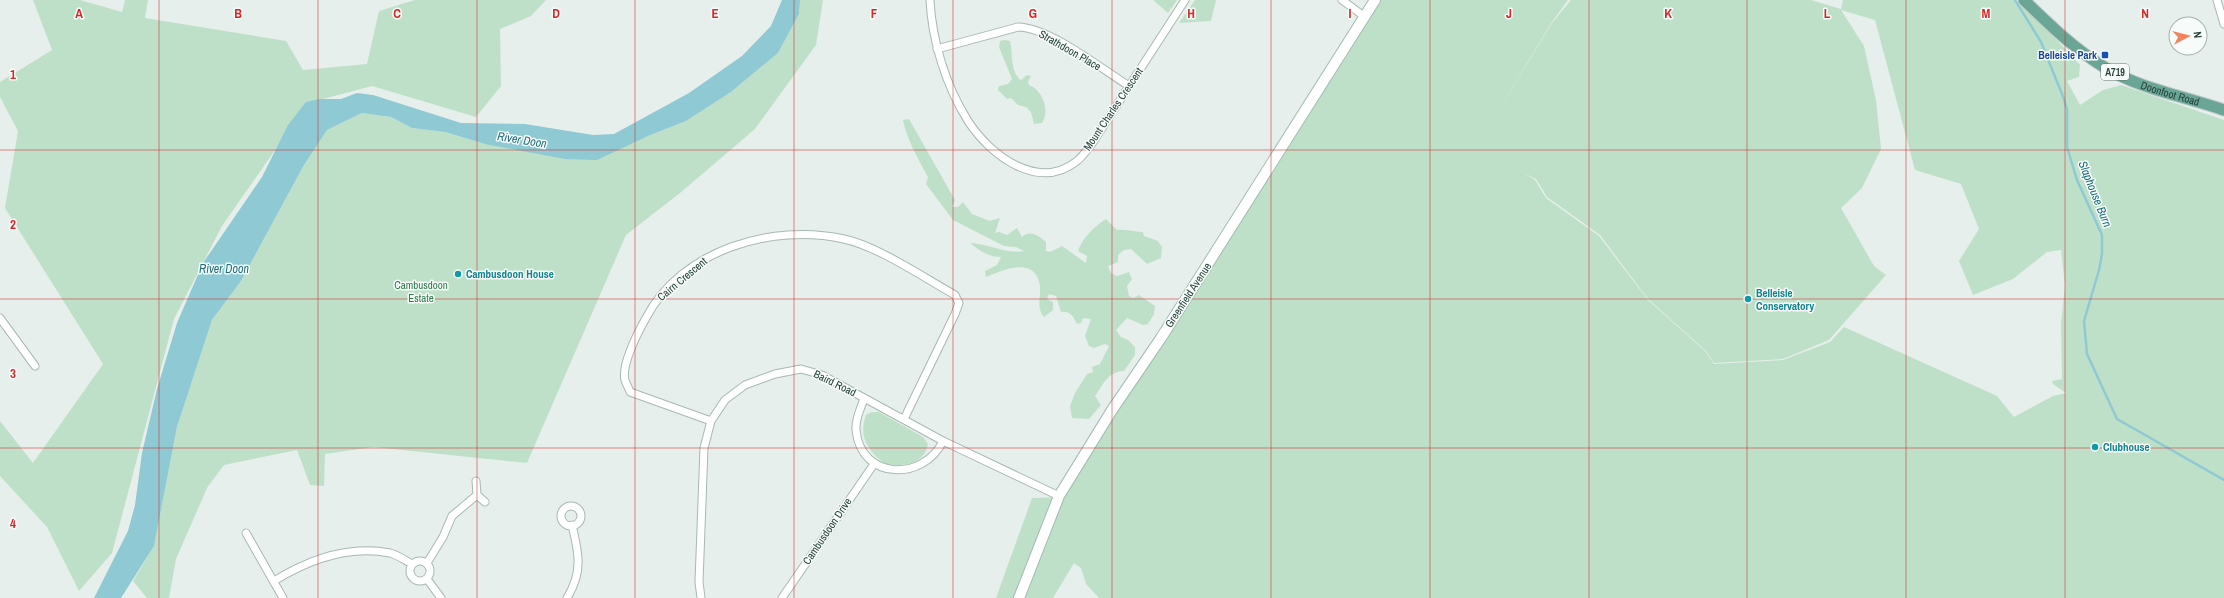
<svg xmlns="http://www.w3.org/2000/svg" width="2224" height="598" viewBox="0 0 2224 598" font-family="'Archivo Narrow',sans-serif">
	<rect width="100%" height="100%" fill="#e6efeb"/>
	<!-- green -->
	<path fill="#bfe0c8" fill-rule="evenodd" d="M 33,0 L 80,0 L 122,12 L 125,0 L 148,0 L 145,18 L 286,41 L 303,70 L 367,64 L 379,11 L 415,0 L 546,0 L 531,16 L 500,29 L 501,86 L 476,117 L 372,86 L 308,103 L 222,226 L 174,319 L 112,553 L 79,591 L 47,527 L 0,476 L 0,421 L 33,463 L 103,364 L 5,208 L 18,131 L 0,97 L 0,82 L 52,50 Z
		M 800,0 L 823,0 L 816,45 L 755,129 L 680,193 L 626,235 L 527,463 L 373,447 L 325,454 L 324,486 L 310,485 L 297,450 L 224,465 L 207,488 L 176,559 L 169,598 L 147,598 L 133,581 L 154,546 L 177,427 L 212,320 L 241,281 L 304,165 L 327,130 L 362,113 L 391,117 L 412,128 L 445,132 L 485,144 L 648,136 L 686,121 L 731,92 L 778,53 L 799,14 Z
		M 1153,0 L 1177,0 L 1168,13 Z
		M 1195,0 L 1216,0 L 1211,21 L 1179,23 Z
		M 1376,0 L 1568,0 L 1552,22 L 1491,123 L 1552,23 L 1571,0 L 1811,0 L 1841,9 L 1843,0 L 2015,0 L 2029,10 L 2080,65 L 2079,77 L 2067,81 L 2080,105 L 2103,90 L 2121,85 L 2224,120 L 2224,598 L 1099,598 L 1086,584 L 1081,568 L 1074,563 L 1053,598 L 996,598 L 1032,498 L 1062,497 ZM 1841,10 L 1875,20 L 1915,170 L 1961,184 L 1979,229 L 1959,261 L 1973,295 L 2013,279 L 2047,252 L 2061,250 L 2065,285 L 2061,324 L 2062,379 L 2052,381 L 2053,384 L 2066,393 L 2053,396 L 2014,417 L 1997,396 L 1844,327 L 1830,342 L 1783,360 L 1714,364 L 1705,351 L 1648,300 L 1599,236 L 1546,198 L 1535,180 L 1525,174 L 1536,179 L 1547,197 L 1600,235 L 1648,299 L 1706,351 L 1714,363 L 1783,359 L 1829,340 L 1886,275 L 1874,266 L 1841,208 L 1862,188 L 1881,149 L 1876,100 L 1864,46 Z
		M 1004,40 L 1010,41 C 1013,53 1010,73 1021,80 L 1027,75 L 1031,76 L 1028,82 L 1029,85 C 1043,90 1050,111 1042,123 L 1034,124 L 1031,112 L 1026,107 L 1018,105 L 1011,98 L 1007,99 L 998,90 L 999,86 L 1008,84 L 1012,79 L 999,47 L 1000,41 Z
		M 909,119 L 955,200 L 952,207 L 958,207 L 963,202 L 972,214 L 990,221 L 1000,218 L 995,233 L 999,232 L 1007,235 L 1017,228 L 1022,237 C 1030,229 1039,236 1046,242 L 1046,251 L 1050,252 L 1062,246 L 1086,263 L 1087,256 L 1078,251 C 1082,238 1095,226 1106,219 L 1117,230 C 1126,229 1134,232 1143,232 L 1144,236 L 1158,241 L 1162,247 L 1161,258 L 1147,264 L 1131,249 L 1124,250 L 1118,255 L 1118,262 L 1108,266 L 1111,273 L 1117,276 L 1129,272 L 1132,279 L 1127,286 L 1129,296 L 1133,298 L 1139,295 L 1155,306 L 1154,314 L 1148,324 L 1143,325 L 1127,318 L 1116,330 L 1121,337 L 1128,340 L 1135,347 L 1135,355 L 1124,371 C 1107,372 1104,384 1095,396 L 1101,405 L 1089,419 L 1072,418 L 1070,406 L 1075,393 L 1087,374 L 1093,372 L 1092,367 L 1100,364 L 1109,346 L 1105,344 L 1094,348 L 1089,346 L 1085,336 L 1091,319 L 1083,318 L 1081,323 L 1077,324 C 1073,316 1070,311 1061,312 L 1056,296 L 1049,294 L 1047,299 L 1053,302 L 1053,310 L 1044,317 C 1036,308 1041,297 1040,286 C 1035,255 1004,270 986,277 L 985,271 L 997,265 L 1001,257 C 988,257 980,251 970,243 C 986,243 1009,255 1024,251 L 1016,247 L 1004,246 L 953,220 L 926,184 L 928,177 C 918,159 907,140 903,120 Z
		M 872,412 L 879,412 L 923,437 L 928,444 C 924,465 903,467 885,464 C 868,451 858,437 866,415 Z"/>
	<!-- water -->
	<path fill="#8ec9d4" d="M 782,0 L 800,0 L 799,14 L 778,53 L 731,92 L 686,121 L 648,136 L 597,160 L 565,159 L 485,144 L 445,132 L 412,128 L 391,117 L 362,113 L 327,130 L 304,165 L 241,281 L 212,320 L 177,427 L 154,546 L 121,598 L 94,598 L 128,531 L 135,505 L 142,453 L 157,389 L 177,323 L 203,263 L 262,177 L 288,125 L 306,102 L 319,99 L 341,99 L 357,93 L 373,95 L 461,123 L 525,124 L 593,135 L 614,134 L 689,93 L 742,56 L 771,26 Z"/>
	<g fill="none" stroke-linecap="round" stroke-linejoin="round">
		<!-- stream -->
		<path stroke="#8ec9d4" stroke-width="2.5" d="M 2015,0 L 2041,42 L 2064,99 L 2067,110 L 2067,147 L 2077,180 L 2102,235 L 2102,254 L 2099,270 L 2084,321 L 2087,354 L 2117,419 L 2224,480"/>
		<!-- street casing -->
		<g stroke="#a8b8b2" stroke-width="9">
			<path id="street" d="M 930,0 C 932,41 946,86 968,121 C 990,155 1038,192 1077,161 C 1082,157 1087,150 1091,145 L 1185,0
				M 1342,0 L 1365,17
				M 2217,0 L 2224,24
				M 937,49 L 1018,27 C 1051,28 1100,68 1129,86
				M 0,318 L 35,366
				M 864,398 C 861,409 855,418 856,430 C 861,481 924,481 943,441
				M 711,421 L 630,392 C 629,388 626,384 625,380 C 621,365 638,332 646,318 C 681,250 772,223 844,239 C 877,246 923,277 955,295 L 959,303 L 955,314 L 904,419
				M 476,481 L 477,495 L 485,502
				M561 516a10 10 0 1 1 20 0a10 10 0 1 1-20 0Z
				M 246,533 L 283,598
				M410 571a10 10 0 1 1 20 0a10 10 0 1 1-20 0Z
				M 427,563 L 443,537 L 452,516 L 477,495
				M 427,579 L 441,598
				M 274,581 C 308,560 349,545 390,553 C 398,555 406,561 412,564
				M 567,598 C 583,572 579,554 572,525
				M 701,598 L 699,582 L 704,448 L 711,421 L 725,400 L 745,385 L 775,374 L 801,369 L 822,375 L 943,441 L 1059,496
				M 782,598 L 874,464"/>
		</g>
		<!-- secondary casing -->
		<g stroke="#a4bbb3" stroke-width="12">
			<path id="secondary" d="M 1019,598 L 1059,496 L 1112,410 L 1161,338 L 1375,0"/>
		</g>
		<!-- primary casing -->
		<g stroke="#c2cac8" stroke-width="13">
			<g id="primary">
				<path id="s1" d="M 2024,0 C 2049,24 2074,49 2104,67 C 2140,89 2184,96 2224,110"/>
			</g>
		</g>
		<!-- street -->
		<use href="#street" stroke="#fff" stroke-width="7"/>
		<!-- secondary -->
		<use href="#secondary" stroke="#fff" stroke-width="10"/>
		<!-- primary -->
		<use href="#primary" stroke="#6aa596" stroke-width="11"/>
	</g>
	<!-- grid -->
	<path fill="none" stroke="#d62828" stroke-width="1" stroke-opacity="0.55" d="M 159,0 L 159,598M 318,0 L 318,598M 477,0 L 477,598M 635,0 L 635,598M 794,0 L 794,598M 953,0 L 953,598M 1112,0 L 1112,598M 1271,0 L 1271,598M 1430,0 L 1430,598M 1589,0 L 1589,598M 1747,0 L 1747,598M 1906,0 L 1906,598M 2065,0 L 2065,598M 0,150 L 2224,150M 0,299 L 2224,299M 0,448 L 2224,448"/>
	<!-- markers -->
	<rect fill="#1a4fb4" stroke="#f7fbf9" stroke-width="1.5" x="2101" y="51" width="8" height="8" rx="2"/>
	<g fill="#0f9aa8" stroke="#f7fbf9" stroke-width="1.5">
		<circle cx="458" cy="274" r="4"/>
		<circle cx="1748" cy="299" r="4"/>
		<circle cx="2095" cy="447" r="4"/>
	</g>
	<g text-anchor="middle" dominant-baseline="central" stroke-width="3" stroke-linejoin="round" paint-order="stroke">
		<!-- shield labels -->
		<rect fill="#f7fbf9" stroke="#637a73" stroke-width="1" x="2101" y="64" width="28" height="16" rx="3"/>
		<g font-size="10" font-weight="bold" fill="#24423a">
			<text x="2115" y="72">A719</text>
		</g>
		<!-- street labels -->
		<g font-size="11" fill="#24423a" stroke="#f7fbf9">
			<text transform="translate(1070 50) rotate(30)">Strathdoon Place</text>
			<text stroke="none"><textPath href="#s1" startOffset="176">Doonfoot Road</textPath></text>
			<text transform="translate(1113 109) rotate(-56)">Mount Charles Crescent</text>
			<text transform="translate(682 279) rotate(-40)">Cairn Crescent</text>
			<text transform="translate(1188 295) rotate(-57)">Greenfield Avenue</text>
			<text transform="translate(835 383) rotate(26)">Baird Road</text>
			<text transform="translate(827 531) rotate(-56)">Cambusdoon Drive</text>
		</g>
		<!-- transit labels -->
		<g font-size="11" font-weight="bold" fill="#164399" stroke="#f7fbf9" text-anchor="end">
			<text x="2097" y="55">Belleisle Park</text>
		</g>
		<!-- culture labels -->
		<g font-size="11" font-weight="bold" fill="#0d838f" stroke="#f7fbf9" text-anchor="start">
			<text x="466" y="274">Cambusdoon House</text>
			<text x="1756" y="293">Belleisle<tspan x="1756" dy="13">Conservatory</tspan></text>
			<text x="2103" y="447">Clubhouse</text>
		</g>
		<!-- park labels -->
		<g font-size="11" fill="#2d7a4b" stroke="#f7fbf9">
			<text x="421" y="285">Cambusdoon<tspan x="421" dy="13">Estate</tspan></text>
		</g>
		<!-- water labels -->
		<g font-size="12" font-style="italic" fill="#1c6f80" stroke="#f7fbf9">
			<text transform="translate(522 140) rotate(9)">River Doon</text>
			<text transform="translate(2095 194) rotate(68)">Slaphouse Burn</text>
			<text x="224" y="269">River Doon</text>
		</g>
	</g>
	<g font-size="13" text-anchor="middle" font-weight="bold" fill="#d62828" stroke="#f7fbf9" stroke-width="3" stroke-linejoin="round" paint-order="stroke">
		<text x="79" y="18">A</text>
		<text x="238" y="18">B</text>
		<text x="397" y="18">C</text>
		<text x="556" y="18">D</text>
		<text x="715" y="18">E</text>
		<text x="874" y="18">F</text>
		<text x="1033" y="18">G</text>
		<text x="1191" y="18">H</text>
		<text x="1350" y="18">I</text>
		<text x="1509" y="18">J</text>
		<text x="1668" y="18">K</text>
		<text x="1827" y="18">L</text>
		<text x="1986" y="18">M</text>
		<text x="2145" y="18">N</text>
		<text x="13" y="79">1</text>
		<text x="13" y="229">2</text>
		<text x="13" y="378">3</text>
		<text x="13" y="528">4</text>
	</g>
	<!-- north arrow -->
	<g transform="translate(2188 36) rotate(83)"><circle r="19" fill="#f7fbf9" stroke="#a3b1ad"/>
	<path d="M0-3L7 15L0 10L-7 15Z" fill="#f4845f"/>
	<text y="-6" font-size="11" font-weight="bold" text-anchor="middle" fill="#24423a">N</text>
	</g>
</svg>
